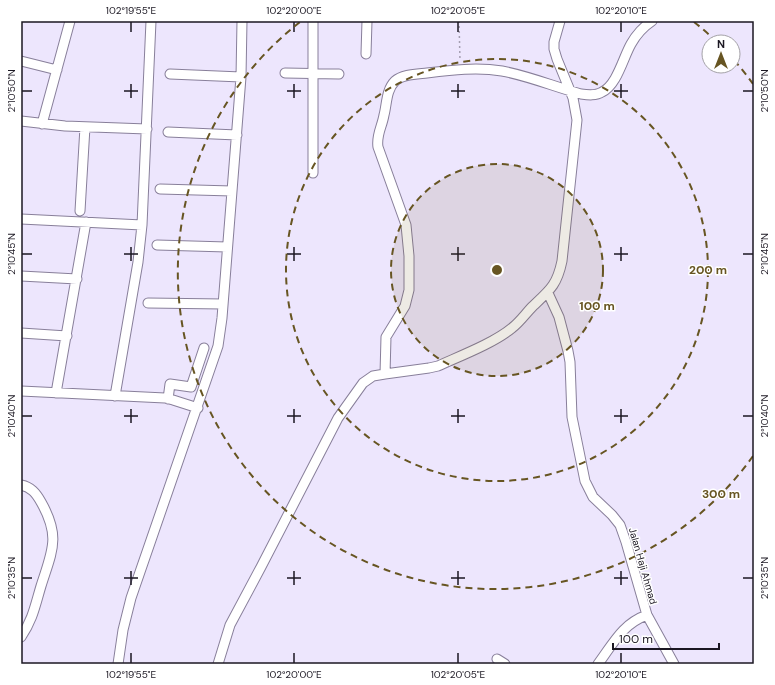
<svg xmlns="http://www.w3.org/2000/svg" width="775" height="685" viewBox="0 0 775 685" font-family="'DM Sans',sans-serif">
	<rect width="100%" height="100%" fill="#ede6fd"/>
	<g fill="none" stroke-linecap="round" stroke-linejoin="round">
		<!-- minor casing -->
		<g stroke="#887f9a" stroke-width="11">
			<path id="minor" d="M 366,54 L 367,21
				M 21,61 L 57,70
				M 285,73 L 339,74
				M 170,74 L 241,77
				M 21,121 L 65,126 L 147,129
				M 42,124 L 70,21
				M 168,132 L 237,135
				M 313,173 L 313,21
				M 160,189 L 232,191
				M 80,211 L 85,127
				M 21,219 L 142,225
				M 157,245 L 227,247
				M 21,276 L 77,279
				M 548,293 L 559,317 L 568,351 L 570,362 L 572,417 L 585,481 L 593,497 L 612,515 L 620,525 L 626,542 L 647,615 L 674,664
				M 148,303 L 223,304
				M 21,333 L 67,336
				M 385,374 L 429,368 L 438,366 C 460,356 494,343 512,328 C 520,322 526,313 533,306 C 550,290 557,285 562,261 L 577,120 L 573,98 L 557,59 L 554,49 L 554,42 L 560,21
				M 21,391 L 165,398 L 173,400 L 198,408
				M 56,393 L 86,222
				M 115,396 L 138,262 L 142,225 L 151,21
				M 168,399 L 170,384 L 191,387 L 204,348
				M 21,485 C 31,487 36,493 41,502 C 61,537 52,551 41,586 C 35,606 33,619 21,637
				M 497,659 L 505,664
				M 118,664 L 123,630 L 131,598 L 218,346 L 222,318 L 241,77 L 242,21
				M 218,664 L 230,625 L 261,567 L 338,418 L 363,383 L 373,376 L 385,374 L 386,337 L 405,306 L 409,290 L 409,256 L 406,225 L 378,147 C 376,135 382,127 384,115 C 387,104 386,90 395,81 C 402,74 417,74 427,73 C 452,70 477,67 502,71 C 529,76 555,87 581,94 C 588,95 596,96 602,92 C 617,85 623,58 631,44 C 636,35 643,27 652,21
				M 598,664 C 613,644 622,624 647,615"/>
		</g>
		<!-- path -->
		<path stroke="#a49eb1" stroke-width="1.5" stroke-dasharray="2 3" stroke-linecap="butt" d="M 459,21 L 460,61"/>
		<!-- minor -->
		<use href="#minor" stroke="#fff" stroke-width="9"/>
	</g>
	<!-- ticks -->
	<path fill="none" stroke="#1b1722" stroke-width="1.5" d="M 131,22 L 131,32M 294,22 L 294,32M 458,22 L 458,32M 621,22 L 621,32M 131,84 L 131,98M 294,84 L 294,98M 458,84 L 458,98M 621,84 L 621,98M 22,91 L 32,91M 124,91 L 138,91M 287,91 L 301,91M 451,91 L 465,91M 614,91 L 628,91M 743,91 L 753,91M 131,247 L 131,261M 294,247 L 294,261M 458,247 L 458,261M 621,247 L 621,261M 22,254 L 32,254M 124,254 L 138,254M 287,254 L 301,254M 451,254 L 465,254M 614,254 L 628,254M 743,254 L 753,254M 131,409 L 131,423M 294,409 L 294,423M 458,409 L 458,423M 621,409 L 621,423M 22,416 L 32,416M 124,416 L 138,416M 287,416 L 301,416M 451,416 L 465,416M 614,416 L 628,416M 743,416 L 753,416M 131,571 L 131,585M 294,571 L 294,585M 458,571 L 458,585M 621,571 L 621,585M 22,578 L 32,578M 124,578 L 138,578M 287,578 L 301,578M 451,578 L 465,578M 614,578 L 628,578M 743,578 L 753,578M 131,653 L 131,663M 294,653 L 294,663M 458,653 L 458,663M 621,653 L 621,663"/>
	<!-- distance rings -->
	<circle cx="497" cy="270" r="106" fill="#675522" fill-opacity=".12"/>
	<g fill="none" stroke="#675522" stroke-width="2" stroke-dasharray="7 5">
		<circle cx="497" cy="270" r="106"/>
		<circle cx="497" cy="270" r="211"/>
		<path d="M753 456A317 317 0 1 1 300 22M694 22A317 317 0 0 1 717 42M734 60A317 317 0 0 1 753 84"/>
	</g>
	<g text-anchor="middle" dominant-baseline="central" stroke-width="3" stroke-linejoin="round" paint-order="stroke">
		<!-- street labels -->
		<g font-size="10" fill="#1b1722" stroke="#fff">
			<text transform="translate(643 566) rotate(74)">Jalan Haji Ahmad</text>
		</g>
	</g>
	<circle cx="497" cy="270" r="6" fill="#675522" stroke="#fff" stroke-width="2"/>
	<g font-size="12" text-anchor="middle" font-weight="bold" fill="#675522" stroke="#fff" stroke-width="3" stroke-linejoin="round" paint-order="stroke">
		<text x="708" y="274">200 m</text>
		<text x="597" y="310">100 m</text>
		<text x="721" y="498">300 m</text>
	</g>
	<!-- border -->
	<rect width="775" height="685" fill="none" stroke="#ffffff" stroke-width="44"/>
	<!-- north arrow -->
	<g transform="translate(721 54)"><circle r="19" fill="#ffffff" stroke="#a4a2a7"/>
	<path d="M0-3L7 15L0 10L-7 15Z" fill="#675522"/>
	<text y="-6" font-size="11" font-weight="bold" text-anchor="middle" fill="#1b1722">N</text>
	</g>
	<!-- scale -->
	<path d="M613 643v6h106v-6" fill="none" stroke="#1b1722" stroke-width="2"/>
	<text x="619" y="643" font-size="12" fill="#1b1722" stroke="#ffffff" stroke-width="3" paint-order="stroke">100 m</text>
	<rect x="22" y="22" width="731" height="641" fill="none" stroke="#1b1722" stroke-width="1.5"/>
	<g font-size="10" text-anchor="middle" fill="#1b1722">
		<text x="131" y="14">102°19'55"E</text>
		<text x="294" y="14">102°20'00"E</text>
		<text x="458" y="14">102°20'05"E</text>
		<text x="621" y="14">102°20'10"E</text>
		<text transform="translate(11 91) rotate(-90)" y="4">2°10'50"N</text>
		<text transform="translate(764 91) rotate(-90)" y="4">2°10'50"N</text>
		<text transform="translate(11 254) rotate(-90)" y="4">2°10'45"N</text>
		<text transform="translate(764 254) rotate(-90)" y="4">2°10'45"N</text>
		<text transform="translate(11 416) rotate(-90)" y="4">2°10'40"N</text>
		<text transform="translate(764 416) rotate(-90)" y="4">2°10'40"N</text>
		<text transform="translate(11 578) rotate(-90)" y="4">2°10'35"N</text>
		<text transform="translate(764 578) rotate(-90)" y="4">2°10'35"N</text>
		<text x="131" y="678">102°19'55"E</text>
		<text x="294" y="678">102°20'00"E</text>
		<text x="458" y="678">102°20'05"E</text>
		<text x="621" y="678">102°20'10"E</text>
	</g>
</svg>
